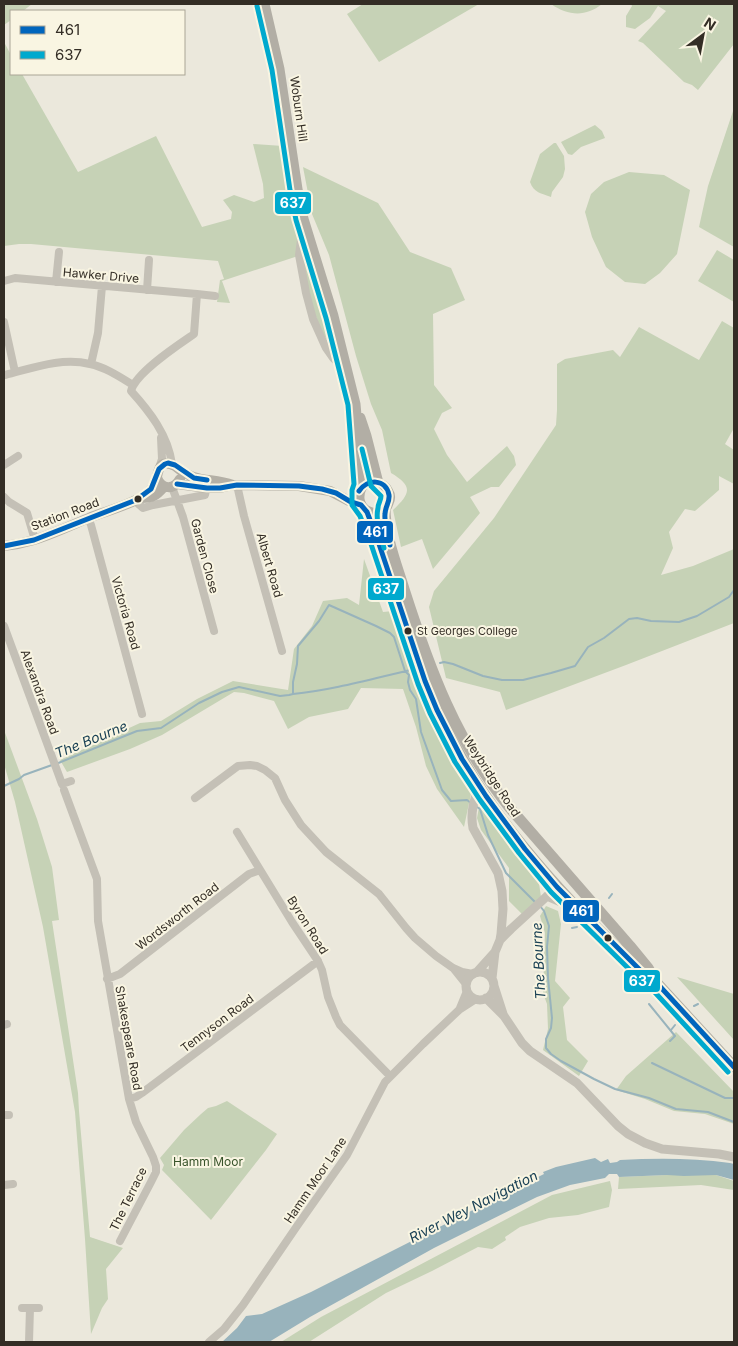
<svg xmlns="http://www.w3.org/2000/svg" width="738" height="1346" viewBox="0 0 738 1346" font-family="Inter,sans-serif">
	<rect width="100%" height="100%" fill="#ebe8dc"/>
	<!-- green -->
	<path fill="#c6d2b6" d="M 4,4 L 32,4 L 23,11 L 11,11 L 11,20 L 4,25 Z
		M 363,4 L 479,4 L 379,62 L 347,14 Z
		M 551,4 L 602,4 C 586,17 568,16 551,4 Z
		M 631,4 L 734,4 L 734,44 L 698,90 L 692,85 L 684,82 L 643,43 L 638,41 L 666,11 L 658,6 L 650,18 L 635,29 L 626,27 L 626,16 L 632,6 Z
		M 4,42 L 11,55 L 11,74 L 22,74 L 78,172 L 156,136 L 202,227 L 231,219 L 232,212 L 223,200 L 234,195 L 254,202 L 264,198 L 263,184 L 253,144 L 283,146 L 293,201 L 298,223 L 337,340 L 333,346 C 317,335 304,276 298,256 L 222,281 L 230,303 L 217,302 L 220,280 L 224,279 L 218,261 L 31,244 L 19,244 L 4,246 Z
		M 733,111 L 734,111 L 734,247 L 699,227 L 708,186 Z
		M 595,125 L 602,131 L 605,138 L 581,147 L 572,155 L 568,154 L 561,142 Z
		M 554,143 L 556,143 L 564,156 L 565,169 L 563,177 L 552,192 L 551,197 C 541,193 534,193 530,182 L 540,154 Z
		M 303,167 L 378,203 L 410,252 L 451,268 L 465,300 L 433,314 L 434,385 L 452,408 L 442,413 L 434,429 L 447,455 L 467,482 L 507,446 L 514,456 L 516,465 L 499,487 L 491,487 L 470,497 L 480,513 L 433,569 L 422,539 L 401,547 L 393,510 C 411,493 413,486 391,473 L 382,430 L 371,404 L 356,356 L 329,255 L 312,214 Z
		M 629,172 L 664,175 L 690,190 L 677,254 L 660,273 L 645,284 L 625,282 L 606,267 L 592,237 L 585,212 L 591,194 L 604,182 Z
		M 717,250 L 734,260 L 734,302 L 698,281 Z
		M 722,321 L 734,328 L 734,428 L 725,444 L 734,450 L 734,484 L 719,476 L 719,490 L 695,511 L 685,509 L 669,532 L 673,548 L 661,575 L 693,566 L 734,549 L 734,623 L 626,665 L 506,710 L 500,692 L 446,678 L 429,607 L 434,591 L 494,518 L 556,425 L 557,410 L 557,364 L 565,359 L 613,350 L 620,357 L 639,327 L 699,360 Z
		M 364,559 L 383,612 L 393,611 L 408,659 L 417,682 L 438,730 L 472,789 L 464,827 L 437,789 L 426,766 L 416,727 L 403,689 L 361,688 L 348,709 L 309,717 L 288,729 L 274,701 L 244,693 L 234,692 L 162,735 L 130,749 L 67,772 L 60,760 L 140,723 L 161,721 L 197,699 L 233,681 L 288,690 L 294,649 L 312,626 L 323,601 L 347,598 L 359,605 Z
		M 4,730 L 37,819 L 52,867 L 59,920 L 52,921 L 78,1093 L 79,1111 L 90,1237 L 123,1248 L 106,1269 L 108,1299 L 102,1308 L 91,1334 L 85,1239 L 75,1112 L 43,927 L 15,802 L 4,764 Z
		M 480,802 L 538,876 L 541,897 L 522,914 L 509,901 L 509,868 L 481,830 L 477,818 Z
		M 546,906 L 558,911 L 561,924 L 555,981 L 570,998 L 563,1007 L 567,1040 L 588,1061 L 579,1076 L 543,1050 L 548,1029 L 547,1004 L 543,993 L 545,933 L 540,916 Z
		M 677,977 L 734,994 L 734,1040 Z
		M 676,1032 L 734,1092 L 734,1124 L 705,1114 L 674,1111 L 645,1099 L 616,1090 L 626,1076 Z
		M 227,1101 L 277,1134 L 266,1150 L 211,1220 L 162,1170 L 164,1165 L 160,1158 L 184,1130 L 201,1114 L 208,1108 L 216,1106 Z
		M 667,1175 L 716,1175 L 734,1181 L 734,1190 L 701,1185 L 618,1189 L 619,1177 Z
		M 610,1181 L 612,1190 L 609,1207 L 578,1215 L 549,1218 L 520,1227 L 505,1237 L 506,1240 L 492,1249 L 478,1247 L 432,1271 L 386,1293 L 309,1342 L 281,1342 L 321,1317 L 552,1195 Z"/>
	<!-- water -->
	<path fill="#98b3bc" d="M 595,1158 L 601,1162 L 608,1159 L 610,1163 L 617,1162 L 620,1160 C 657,1158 694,1158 730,1163 L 734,1164 L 734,1180 L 716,1175 L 684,1176 L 667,1175 L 619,1177 L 617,1174 L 609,1174 L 605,1178 L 570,1185 L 537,1197 L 434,1248 L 310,1317 L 269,1342 L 222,1342 L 237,1328 L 246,1316 L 262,1314 L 311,1292 L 542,1175 L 544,1174 L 543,1172 L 556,1167 Z"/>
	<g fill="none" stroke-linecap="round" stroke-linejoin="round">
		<!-- stream -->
		<path stroke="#98b3bc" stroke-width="2" d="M 440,663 L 444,662 L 453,664 L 483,676 L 502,680 L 523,680 L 551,673 L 575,666 L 588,647 L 604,638 L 629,619 L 637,618 L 651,621 L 679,622 L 697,616 L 729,597 L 734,590
			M 293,694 C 334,690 375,678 415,669
			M 56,764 L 137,731 L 161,728 L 199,703 L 222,692 L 239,687 L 280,696 L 289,695 L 293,694 L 293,682 L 297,664 L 298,646 L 319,621 L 329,605 L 376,626 L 390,633 L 394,637 L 405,671 L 409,675 L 408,682 L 410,690 L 416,699 L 421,732 L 442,790 L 451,801 L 467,800 L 471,803
			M 4,786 L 19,779 L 24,775 L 52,765
			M 477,807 L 480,809 L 488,835 L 506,873 L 536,903
			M 609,898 L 612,894
			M 540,906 L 544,911 L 549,926 L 547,947 L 548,978 L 552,1018 L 551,1028 L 546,1039 L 546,1048 L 551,1054 L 561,1061 L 594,1079 L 615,1089 L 649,1098 L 676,1109 L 708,1112 L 734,1122
			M 572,928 L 577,927
			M 649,1004 L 675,1036 L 670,1041
			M 694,1006 L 698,1004
			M 671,1030 L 675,1025
			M 652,1063 L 725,1098 L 734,1098"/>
		<!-- minor -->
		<path stroke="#c4c0b6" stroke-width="8" d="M 303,224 L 299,255 L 306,293 L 313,319 L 326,348 L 333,358 L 346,370
			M 4,281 L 15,278 L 197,294 L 194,334 C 178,345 135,373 131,391 C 150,412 168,435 172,464
			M 56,282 L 59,252
			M 147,290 L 149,260
			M 197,294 L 215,296
			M 4,322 L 15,372
			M 91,364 L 98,333 L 102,286
			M 5,375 C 33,368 61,357 90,364 C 105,367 120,377 133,385
			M 4,465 L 18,456
			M 159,468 L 162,459 L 161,438
			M 237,485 L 244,516 L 282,651
			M 172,487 L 183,517 L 214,631
			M 4,497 L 9,502 L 27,513 L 35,540
			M 134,500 L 143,508 L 153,505 L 205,495 L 207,485
			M 88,518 L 91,525 L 142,714
			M 4,626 L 62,784 L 71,781
			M 64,790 L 97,879 L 98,921 L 129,1099 L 136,1122 L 153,1157 L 156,1166 L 156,1172 L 151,1182 L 120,1241
			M 195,798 L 238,766 L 250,765 L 257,766 L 265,770 L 275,778 L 285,800 L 301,825 L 326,852 L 379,894 L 406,928 L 415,938 L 436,956 L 453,968 L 462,972 L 473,974
			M 237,832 L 292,922 L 318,961 L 322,970 L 328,997 L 336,1017 L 340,1025 L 390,1076
			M 454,969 L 466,984
			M 107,979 L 120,974 L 249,874 L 260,870
			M 460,1008 L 467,991
			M 4,1025 L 7,1024
			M 129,1099 L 136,1097 L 142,1093 L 318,961
			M 4,1115 L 9,1115
			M 4,1185 L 13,1184
			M 22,1308 L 39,1308
			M 29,1342 L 30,1308
			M 209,1342 L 224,1329 L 243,1305 L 297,1226 L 347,1155 L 385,1082 L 423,1044 L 459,1010 L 476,999"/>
		<!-- tertiary -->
		<path stroke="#c4c0b6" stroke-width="9" d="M 479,786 C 474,800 470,813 473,828 L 498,873 L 502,891 L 503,909 L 501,934 L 500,940 L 495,952 L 492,978
			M 547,896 L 561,902 L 605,943
			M 500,940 L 511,929 L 557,887
			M 477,972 L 495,952
			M466 986a14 14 0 1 1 28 0a14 14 0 1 1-28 0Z
			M 494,986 L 503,1014
			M 486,998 L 504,1016 L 522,1043 L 530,1051 L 577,1083 L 618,1126 L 628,1134 L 645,1143 L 662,1149 L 719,1154 L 734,1157"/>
		<!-- secondary -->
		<path stroke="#b4b0a6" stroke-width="10" d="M 157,478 C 162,490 174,490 180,479
			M 177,484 L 207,488 L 220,488 L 233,485 L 299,486 L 330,491 L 351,502 L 361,505
			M 141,498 C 153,498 156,496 164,487
			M 4,546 C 14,545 24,543 34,540 C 53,534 72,525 91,517 C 107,511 123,507 138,499 C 143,496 149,492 153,487 C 160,479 154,456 175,466 C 196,484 210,477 233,485"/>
		<!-- primary -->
		<path stroke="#b2aea5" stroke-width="11" d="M 264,4 L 279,69 L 297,189 L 303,219 L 333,316 L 355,404 L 362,486
			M 360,418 L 366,436 L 378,483
			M 372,482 C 379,483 385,485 388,492 C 390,495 390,499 388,503 C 381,524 349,510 362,486 L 366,483 Z
			M 385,508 C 385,536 396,563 404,589 C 430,670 456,741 510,808 L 630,946 L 648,968 L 653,977
			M 367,512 C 392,577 409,644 437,708 C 471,789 535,866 597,928 C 616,946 633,966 655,981 L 734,1067"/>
		<!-- bus-1 casing -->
		<g stroke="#f9f5e2" stroke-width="9">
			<path id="bus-1" d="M 177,484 L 207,488 L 220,488 L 237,485 L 299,486 L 322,489 L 336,493 L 351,502 L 361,505 L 367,512 L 378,541 L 425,681 L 437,710 L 462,759 L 486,796 L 525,849 L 557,887 L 641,971 L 655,981 L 734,1067
				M 359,491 C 367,479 386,478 389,495 C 390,502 385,507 385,514 C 384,524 388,535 390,545
				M 4,546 L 34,540 L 136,500 L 151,489 L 159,469 L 165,464 L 168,463 L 175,465 L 194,478 L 207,480"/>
		</g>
		<!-- bus-2 casing -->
		<g stroke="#f9f5e2" stroke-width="9">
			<path id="bus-2" d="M 257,6 L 272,70 L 290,190 L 296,220 L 326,318 L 348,405 L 354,484 L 352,490 L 352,505 L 360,516 L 371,544 L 418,684 L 430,713 L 455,762 L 480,800 L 519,853 L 551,892 L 636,976 L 650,987 L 728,1072
				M 362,449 L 371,486 L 381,496 C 381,501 378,503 378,508 C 375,521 381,535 384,548"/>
		</g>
		<!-- bus-1 -->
		<use href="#bus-1" stroke="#0065bd" stroke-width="5"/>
		<!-- bus-2 -->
		<use href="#bus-2" stroke="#00a9ce" stroke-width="5"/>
	</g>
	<!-- markers -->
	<g fill="#332d25" stroke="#f9f5e2" stroke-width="2">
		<circle cx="138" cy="499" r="4.5"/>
		<circle cx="408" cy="631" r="4.5"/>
		<circle cx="608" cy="938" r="4.5"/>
	</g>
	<g text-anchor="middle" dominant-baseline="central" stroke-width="4" stroke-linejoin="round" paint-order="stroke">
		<!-- bus labels -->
		<g font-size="11" fill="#332d25" stroke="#f9f5e2" text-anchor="start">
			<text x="417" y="631">St Georges College</text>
		</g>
		<!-- street labels -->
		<g font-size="12" fill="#332d25" stroke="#f9f5e2">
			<text transform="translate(299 109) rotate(82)">Woburn Hill</text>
			<text transform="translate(101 275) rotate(5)">Hawker Drive</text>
			<text transform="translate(65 514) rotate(-21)">Station Road</text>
			<text transform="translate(205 556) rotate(75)">Garden Close</text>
			<text transform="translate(270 565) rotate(74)">Albert Road</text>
			<text transform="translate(126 613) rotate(74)">Victoria Road</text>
			<text transform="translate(40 692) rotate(70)">Alexandra Road</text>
			<text transform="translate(492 776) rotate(57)">Weybridge Road</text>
			<text transform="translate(177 916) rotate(-38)">Wordsworth Road</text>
			<text transform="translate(308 925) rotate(58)">Byron Road</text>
			<text transform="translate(217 1023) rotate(-37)">Tennyson Road</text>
			<text transform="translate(129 1038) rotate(80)">Shakespeare Road</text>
			<text transform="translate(315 1180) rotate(-56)">Hamm Moor Lane</text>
			<text transform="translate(128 1199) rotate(-64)">The Terrace</text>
		</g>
		<!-- park labels -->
		<g font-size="12" fill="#375229" stroke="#f9f5e2">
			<text x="208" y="1161">Hamm Moor</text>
		</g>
		<!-- water labels -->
		<g font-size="14" font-style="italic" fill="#1a4155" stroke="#f9f5e2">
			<text transform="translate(91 739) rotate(-22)">The Bourne</text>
			<text transform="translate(538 961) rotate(-93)">The Bourne</text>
			<text transform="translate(473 1206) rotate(-27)">River Wey Navigation</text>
		</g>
	</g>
	<g stroke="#f9f5e2" stroke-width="2">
		<rect x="274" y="191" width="38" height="24" rx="5" fill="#00a9ce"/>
		<rect x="356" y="520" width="38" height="24" rx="5" fill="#0065bd"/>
		<rect x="367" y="577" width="38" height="24" rx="5" fill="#00a9ce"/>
		<rect x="562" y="899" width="38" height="24" rx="5" fill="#0065bd"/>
		<rect x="623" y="969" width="38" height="24" rx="5" fill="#00a9ce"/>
	</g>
	<g font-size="14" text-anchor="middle" font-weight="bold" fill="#fff">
		<text x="293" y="208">637</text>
		<text x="375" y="537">461</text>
		<text x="386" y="594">637</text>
		<text x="581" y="916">461</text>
		<text x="642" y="986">637</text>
	</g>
	<!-- border -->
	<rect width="738" height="1346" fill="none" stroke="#332d25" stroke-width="10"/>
	<!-- legend -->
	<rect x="10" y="10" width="175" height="65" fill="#f9f5e2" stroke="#aaa596"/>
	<rect x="20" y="26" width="25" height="8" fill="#0065bd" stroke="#aaa596"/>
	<text x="55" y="35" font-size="15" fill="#332d25">461</text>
	<rect x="20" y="51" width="25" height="8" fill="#00a9ce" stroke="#aaa596"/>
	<text x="55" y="60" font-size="15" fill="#332d25">637</text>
	<!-- north arrow -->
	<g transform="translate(703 35) rotate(32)" stroke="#f9f5e2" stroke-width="4" paint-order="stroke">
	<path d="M0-4L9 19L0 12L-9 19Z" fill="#332d25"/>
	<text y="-8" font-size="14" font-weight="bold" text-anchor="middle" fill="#332d25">N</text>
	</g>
</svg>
